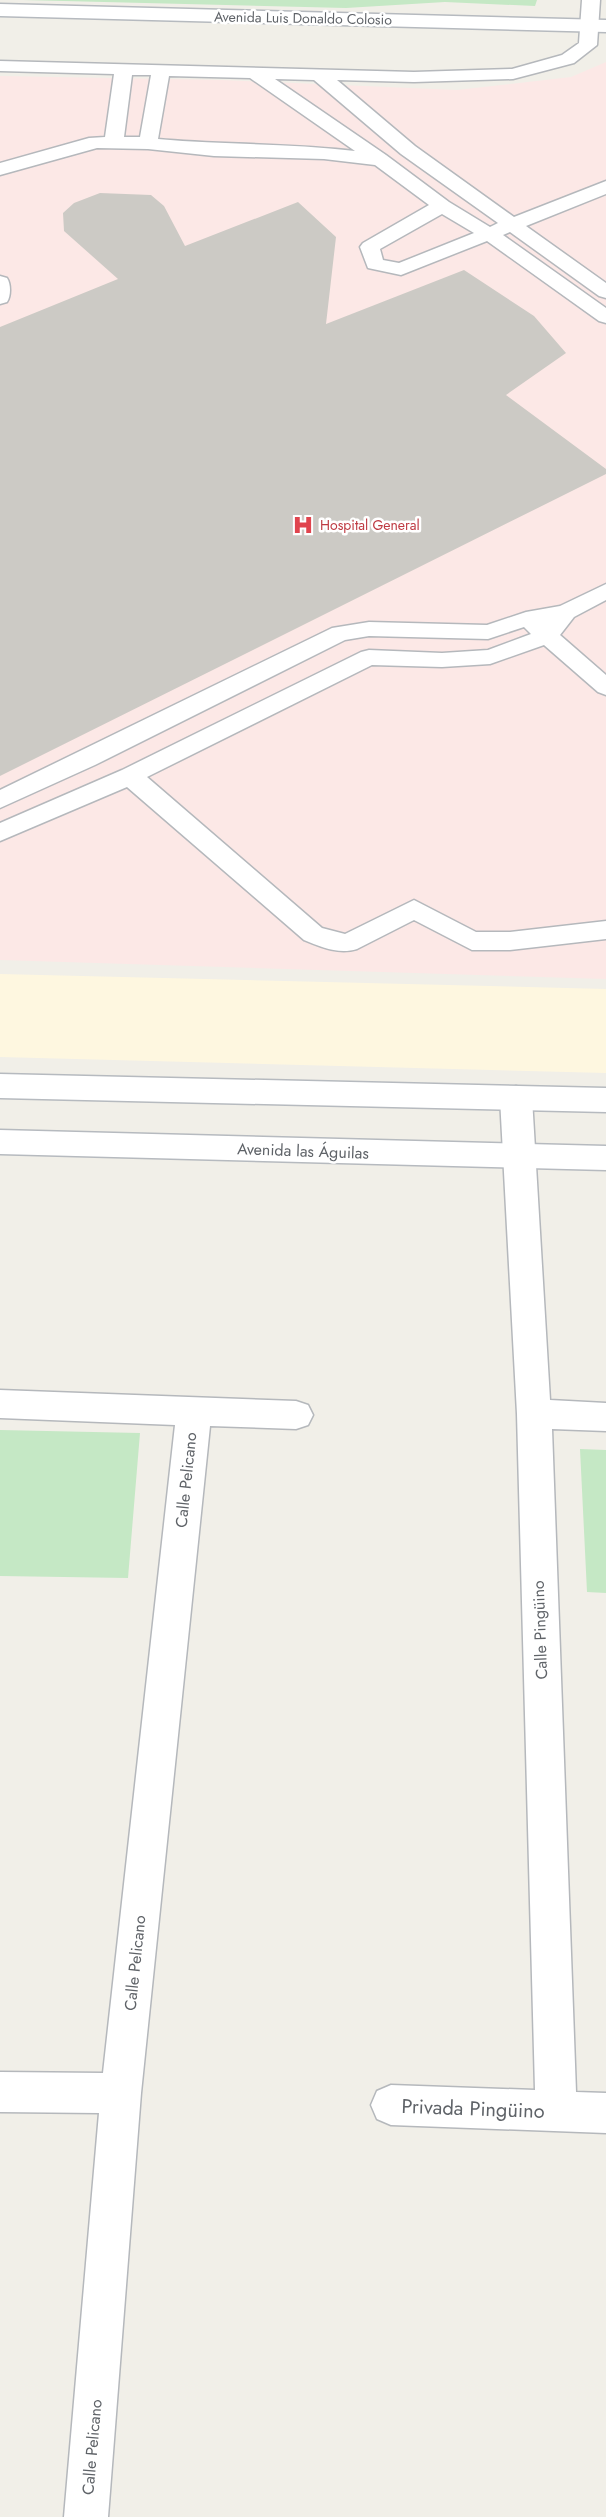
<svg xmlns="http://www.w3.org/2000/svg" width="606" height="2517" viewBox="0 0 606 2517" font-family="Jost,sans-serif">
	<rect width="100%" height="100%" fill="#f1efe8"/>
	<!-- commercial -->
	<path fill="#fef7e0" d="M 0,974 L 606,989 L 606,1073 L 0,1057 Z"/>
	<!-- medical -->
	<path fill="#fce8e6" d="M 606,62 L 606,979 L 0,960 L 0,76 L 222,80 L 457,90 L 571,77 Z"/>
	<!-- green -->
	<path fill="#c5e8c5" d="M 23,0 L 537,0 L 535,6 L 445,2 L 346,8 Z
		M 0,1430 L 140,1433 L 128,1578 L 0,1576 Z
		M 580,1449 L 606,1450 L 606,1593 L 587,1592 Z"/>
	<!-- building -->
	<path fill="#cccac5" d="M 100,193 L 151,195 L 164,206 L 185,246 L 298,202 L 336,237 L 326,324 L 464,270 L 534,316 L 566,353 L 506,395 L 606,469 L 606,474 L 0,776 L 0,327 L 118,279 L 64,231 L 63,213 L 74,203 Z"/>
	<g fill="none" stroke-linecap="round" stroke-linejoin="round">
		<!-- lane casing -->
		<g stroke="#b5b8bc" stroke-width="3">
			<path id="lane" d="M 582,0 L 600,0 L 597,45 L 574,63 L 513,79 L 414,82 L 337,80 L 415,146 L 514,217 L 606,181 L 606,194 L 526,226 L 606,283 L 606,298 L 599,296 L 510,232 L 503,235 L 606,308 L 606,323 L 599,321 L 487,241 L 401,275 L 368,268 L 360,247 L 363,243 L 429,205 L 375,165 L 324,159 L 214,156 L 148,149 L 97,148 L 0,175 L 0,163 L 89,138 L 105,137 L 114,74 L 0,71 L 0,61 L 414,72 L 512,69 L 562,55 L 579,43 ZM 132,75 L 151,75 L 140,137 L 124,137 ZM 169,76 L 250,78 L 355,151 C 290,143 224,145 158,139 ZM 275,79 L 314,80 L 401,154 L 498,223 L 490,227 L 449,202 L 386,155 ZM 442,214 L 474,233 L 399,263 L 383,260 L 380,249 Z
				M 0,276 L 7,278 C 11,284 11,296 7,302 L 0,304 Z
				M 606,584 L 606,600 L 574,617 L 560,635 L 606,675 L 606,695 L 598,692 L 544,645 L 490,664 L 442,667 L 372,665 L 147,777 L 322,928 L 345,934 L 414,900 L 476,932 L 510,932 L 606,921 L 606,939 L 510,950 L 472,950 L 414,920 L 357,949 C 339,955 321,947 304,940 L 127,787 L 0,841 L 0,823 L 122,770 L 361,652 L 369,650 L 442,653 L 488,650 L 531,634 L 524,627 L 488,639 L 369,636 L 345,640 L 95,765 L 0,808 L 0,790 L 332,628 L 369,622 L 487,625 L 526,612 L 560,606 Z"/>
		</g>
		<!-- street casing -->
		<g stroke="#b5b8bc" stroke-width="3">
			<path id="street" d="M 516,1086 L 527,1090 L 532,1098 L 550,1400 L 606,1403 L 606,1431 L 552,1429 L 576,2092 L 606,2093 L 606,2133 L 391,2125 L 377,2119 L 371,2105 L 377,2091 L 391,2085 L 535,2090 L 517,1414 L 500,1098 L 505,1090 Z
				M 0,1390 L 296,1401 L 308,1405 L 313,1415 L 308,1425 L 296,1429 L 210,1426 L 141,2093 L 108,2517 L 64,2517 L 99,2113 L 0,2112 L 0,2072 L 103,2073 L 175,1425 L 0,1418 Z"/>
		</g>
		<!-- secondary casing -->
		<g stroke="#b6babf" stroke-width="3">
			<path id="secondary" d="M 0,4 L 606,20 L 606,32 L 0,16 Z
				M 0,1074 L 606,1088 L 606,1112 L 0,1098 Z
				M 0,1130 L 606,1146 L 606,1170 L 0,1154 Z"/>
		</g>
		<!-- lane -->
		<use href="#lane" fill="#fff" fill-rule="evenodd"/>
		<!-- street -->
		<use href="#street" fill="#fff" fill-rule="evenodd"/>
		<!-- secondary -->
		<use href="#secondary" fill="#fff" fill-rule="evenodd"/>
	</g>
	<!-- icons -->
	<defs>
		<g id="hospital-bare" transform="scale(1.62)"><path d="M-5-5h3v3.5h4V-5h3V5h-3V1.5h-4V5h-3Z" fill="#e0444e" stroke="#fff" stroke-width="2.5" paint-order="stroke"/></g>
	</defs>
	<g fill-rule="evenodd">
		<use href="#hospital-bare" x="303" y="525"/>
	</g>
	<g text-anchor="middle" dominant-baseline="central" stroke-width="5" stroke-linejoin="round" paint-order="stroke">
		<!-- far-street labels -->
		<g font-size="14" fill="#5f6368" stroke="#fff">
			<text transform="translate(303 18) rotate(1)">Avenida Luis Donaldo Colosio</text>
		</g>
		<!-- far-health labels -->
		<g font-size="14" fill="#be3a42" stroke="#fff" text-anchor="start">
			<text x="320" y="525">Hospital General</text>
		</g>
		<!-- street labels -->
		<g font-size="16" fill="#5f6368" stroke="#fff">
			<text transform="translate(303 1151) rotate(2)">Avenida las Águilas</text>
			<text transform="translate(186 1480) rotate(-84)">Calle Pelicano</text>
			<text transform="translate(540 1630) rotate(-92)">Calle Pingüino</text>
			<text transform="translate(135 1963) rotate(-84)">Calle Pelicano</text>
			<text transform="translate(92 2447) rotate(-85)">Calle Pelicano</text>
		</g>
		<!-- near-street labels -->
		<g font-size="20" fill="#5f6368" stroke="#fff">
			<text transform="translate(473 2109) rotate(2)">Privada Pingüino</text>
		</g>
	</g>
</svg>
